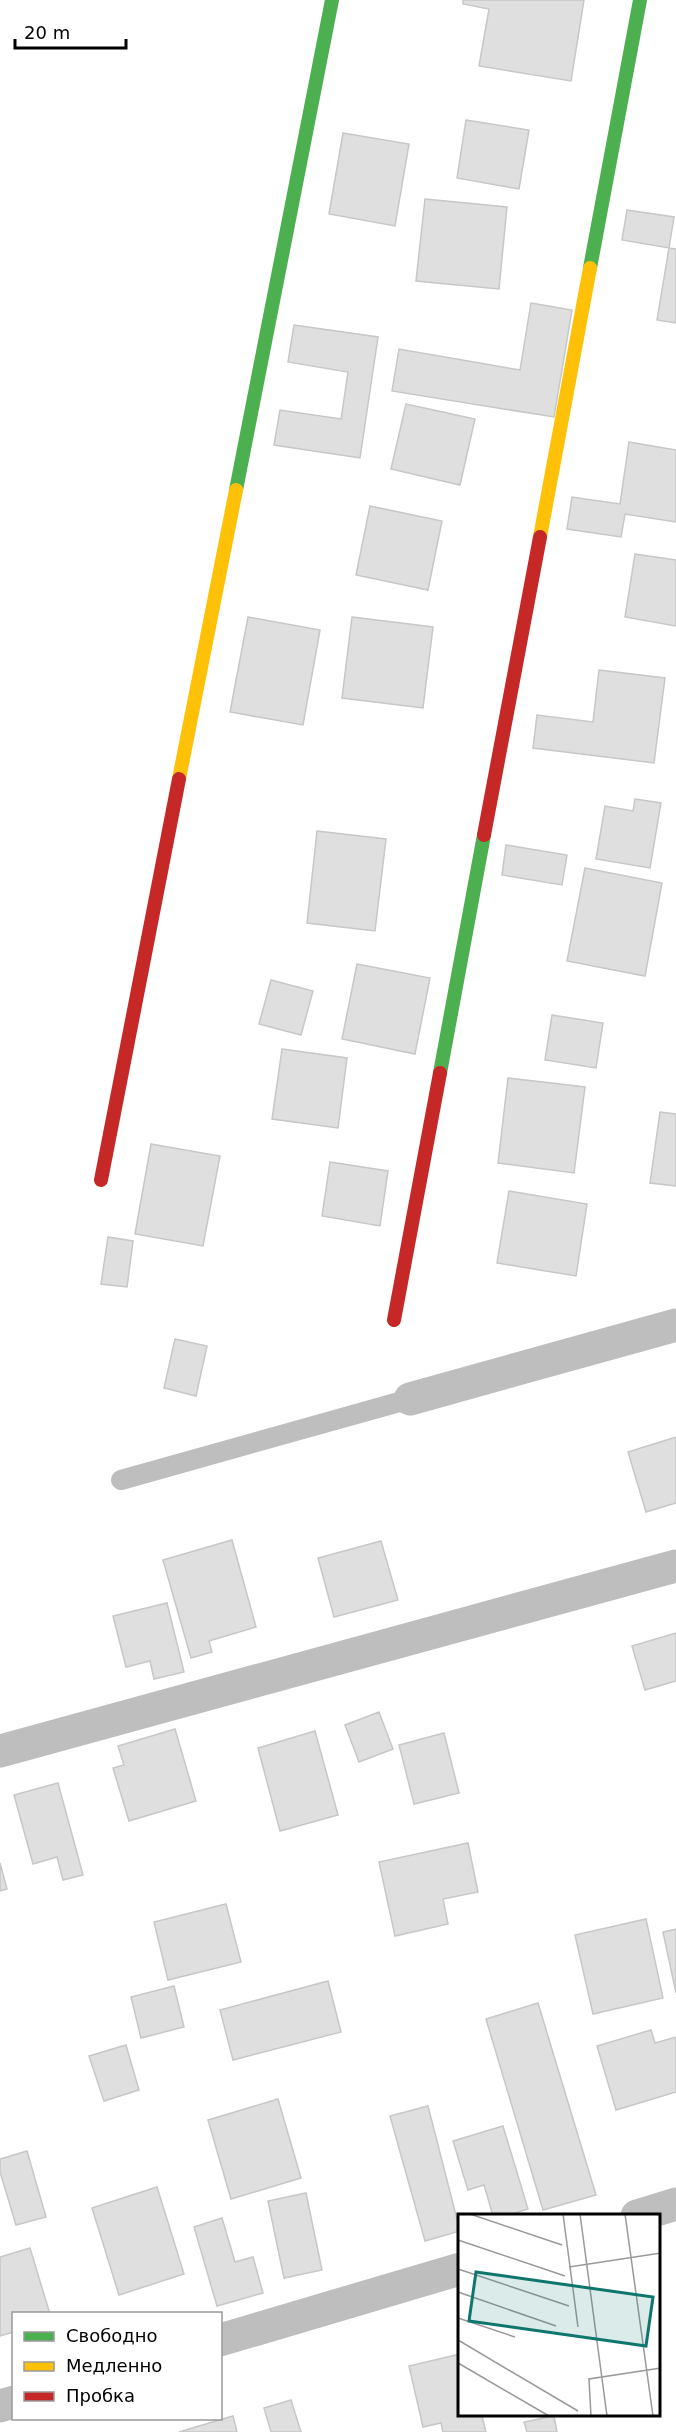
<svg xmlns="http://www.w3.org/2000/svg" width="676" height="2432" viewBox="0 0 676 2432" font-family="'DejaVu Sans',sans-serif">
	<rect width="100%" height="100%" fill="#fff"/>
	<!-- building -->
	<path fill="#dfdfdf" stroke="#c7c7c7" stroke-width="1.5" d="M 463,0 L 584,0 L 571,81 L 479,66 L 489,9 L 463,4 Z
		M 466,120 L 529,130 L 519,189 L 457,178 Z
		M 343,133 L 409,144 L 395,226 L 329,214 Z
		M 425,199 L 507,207 L 499,289 L 416,281 Z
		M 627,210 L 674,217 L 669,248 L 622,240 Z
		M 669,248 L 676,249 L 676,323 L 657,320 Z
		M 531,303 L 572,310 L 554,417 L 392,391 L 399,349 L 520,370 Z
		M 294,325 L 378,337 L 360,458 L 274,445 L 280,410 L 341,419 L 348,372 L 288,362 Z
		M 406,404 L 475,419 L 460,485 L 391,469 Z
		M 629,442 L 676,450 L 676,522 L 625,514 L 621,537 L 567,529 L 572,497 L 620,504 Z
		M 370,506 L 442,521 L 428,590 L 356,575 Z
		M 635,554 L 676,560 L 676,626 L 625,617 Z
		M 248,617 L 320,630 L 303,725 L 230,712 Z
		M 352,617 L 433,627 L 423,708 L 342,698 Z
		M 599,670 L 665,678 L 654,763 L 533,748 L 537,715 L 593,722 Z
		M 635,799 L 661,803 L 650,868 L 596,859 L 605,806 L 633,811 Z
		M 317,831 L 386,839 L 375,931 L 307,923 Z
		M 506,845 L 567,855 L 562,885 L 502,875 Z
		M 585,868 L 662,883 L 645,976 L 567,961 Z
		M 357,964 L 430,978 L 415,1054 L 342,1039 Z
		M 271,980 L 313,991 L 301,1035 L 259,1024 Z
		M 552,1015 L 603,1023 L 596,1068 L 545,1060 Z
		M 282,1049 L 347,1058 L 338,1128 L 272,1119 Z
		M 508,1078 L 585,1087 L 574,1173 L 498,1163 Z
		M 660,1112 L 676,1114 L 676,1186 L 650,1183 Z
		M 151,1144 L 220,1156 L 203,1246 L 135,1234 Z
		M 330,1162 L 388,1171 L 380,1226 L 322,1216 Z
		M 509,1191 L 587,1204 L 576,1276 L 497,1263 Z
		M 108,1237 L 133,1241 L 127,1287 L 101,1284 Z
		M 175,1339 L 207,1346 L 196,1396 L 164,1388 Z
		M 676,1437 L 676,1503 L 646,1512 L 628,1452 Z
		M 232,1540 L 256,1627 L 209,1641 L 212,1652 L 191,1658 L 163,1560 Z
		M 381,1541 L 398,1600 L 334,1617 L 318,1558 Z
		M 167,1603 L 184,1672 L 154,1679 L 150,1661 L 126,1667 L 113,1616 Z
		M 676,1633 L 676,1681 L 645,1690 L 632,1646 Z
		M 379,1712 L 393,1749 L 359,1762 L 345,1725 Z
		M 175,1729 L 196,1801 L 129,1821 L 113,1768 L 124,1765 L 118,1746 Z
		M 315,1731 L 338,1815 L 280,1831 L 258,1748 Z
		M 444,1733 L 459,1793 L 414,1804 L 399,1745 Z
		M 58,1783 L 83,1875 L 63,1880 L 57,1857 L 33,1864 L 14,1795 Z
		M 468,1843 L 478,1892 L 443,1899 L 448,1924 L 395,1936 L 379,1862 Z
		M 0,1863 L 7,1889 L 0,1891 Z
		M 226,1904 L 241,1962 L 168,1980 L 154,1922 Z
		M 646,1919 L 663,1998 L 593,2014 L 575,1935 Z
		M 676,1929 L 676,1993 L 663,1932 Z
		M 328,1981 L 341,2032 L 233,2060 L 220,2010 Z
		M 174,1986 L 184,2027 L 141,2038 L 131,1997 Z
		M 538,2003 L 596,2195 L 543,2210 L 486,2019 Z
		M 651,2030 L 655,2043 L 676,2037 L 676,2092 L 616,2110 L 597,2046 Z
		M 126,2045 L 139,2090 L 104,2101 L 89,2056 Z
		M 278,2099 L 301,2178 L 231,2199 L 208,2120 Z
		M 428,2106 L 460,2231 L 425,2241 L 390,2116 Z
		M 503,2126 L 528,2209 L 505,2216 L 493,2216 L 484,2185 L 468,2190 L 453,2141 Z
		M 27,2151 L 46,2217 L 16,2225 L 0,2172 L 0,2159 Z
		M 157,2187 L 184,2274 L 119,2295 L 92,2208 Z
		M 306,2193 L 322,2270 L 284,2278 L 268,2201 Z
		M 222,2218 L 235,2262 L 253,2257 L 263,2293 L 217,2306 L 194,2227 Z
		M 30,2248 L 50,2314 L 14,2314 L 14,2332 L 0,2336 L 0,2257 Z
		M 460,2354 L 460,2416 L 482,2416 L 486,2432 L 443,2432 L 441,2423 L 423,2427 L 409,2366 Z
		M 291,2400 L 301,2432 L 271,2432 L 264,2408 Z
		M 233,2416 L 237,2432 L 179,2432 Z
		M 554,2416 L 557,2432 L 527,2432 L 524,2422 Z"/>
	<g fill="none" stroke-linecap="round" stroke-linejoin="round">
		<!-- lane -->
		<path stroke="#bebebe" stroke-width="20" d="M 121,1480 L 410,1399"/>
		<!-- street -->
		<path stroke="#bebebe" stroke-width="33" d="M 410,1399 L 676,1325
			M 0,1751 L 676,1566
			M 637,2216 L 676,2204
			M 220,2340 L 460,2269
			M 0,2406 L 14,2402"/>
		<!-- fast -->
		<path stroke="#4caf50" stroke-width="14" d="M 590,268 L 640,0
			M 236,490 L 332,0
			M 440,1073 L 484,835"/>
		<!-- slow -->
		<path stroke="#ffc107" stroke-width="14" d="M 540,537 L 590,268
			M 179,779 L 236,490"/>
		<!-- jam -->
		<path stroke="#c62828" stroke-width="14" d="M 484,835 L 540,537
			M 101,1180 L 179,779
			M 394,1320 L 440,1073"/>
	</g>
	<!-- overview -->
	<g transform="translate(458 2214)">
		<rect width="202" height="202" fill="#fff"/>
		<path fill="none" stroke="#999" stroke-width="1.5" d="M 12,0 L 104,31M 105,0 L 120,113M 122,0 L 149,202M 167,0 L 195,202M 0,26 L 107,62M 111,53 L 203,39M 0,55 L 111,92M 0,78 L 98,112M 0,104 L 57,123M 0,126 L 120,197M 0,149 L 91,202M 133,202 L 131,165 L 203,154"/>
		<path fill="#0f766e" fill-opacity="0.15" stroke="#0f766e" stroke-width="3" d="M 18,58 L 195,83 L 188,132 L 11,107 Z"/>
		<rect width="202" height="202" fill="none" stroke="#000" stroke-width="3"/>
	</g>
	<!-- legend -->
	<rect x="12" y="2312" width="210" height="108" fill="#ffffff" stroke="#999999" stroke-width="1.5"/>
	<rect x="24" y="2332" width="30" height="9" fill="#4caf50" stroke="#999999" stroke-width="1.5"/>
	<text x="66" y="2342" font-size="18" fill="#000000">Свободно</text>
	<rect x="24" y="2362" width="30" height="9" fill="#ffc107" stroke="#999999" stroke-width="1.5"/>
	<text x="66" y="2372" font-size="18" fill="#000000">Медленно</text>
	<rect x="24" y="2392" width="30" height="9" fill="#c62828" stroke="#999999" stroke-width="1.5"/>
	<text x="66" y="2402" font-size="18" fill="#000000">Пробка</text>
	<!-- scale -->
	<path d="M15 39v9h111v-9" fill="none" stroke="#000000" stroke-width="3"/>
	<text x="24" y="39" font-size="18" fill="#000000" stroke="#ffffff" stroke-width="4.5" paint-order="stroke">20 m</text>
</svg>
